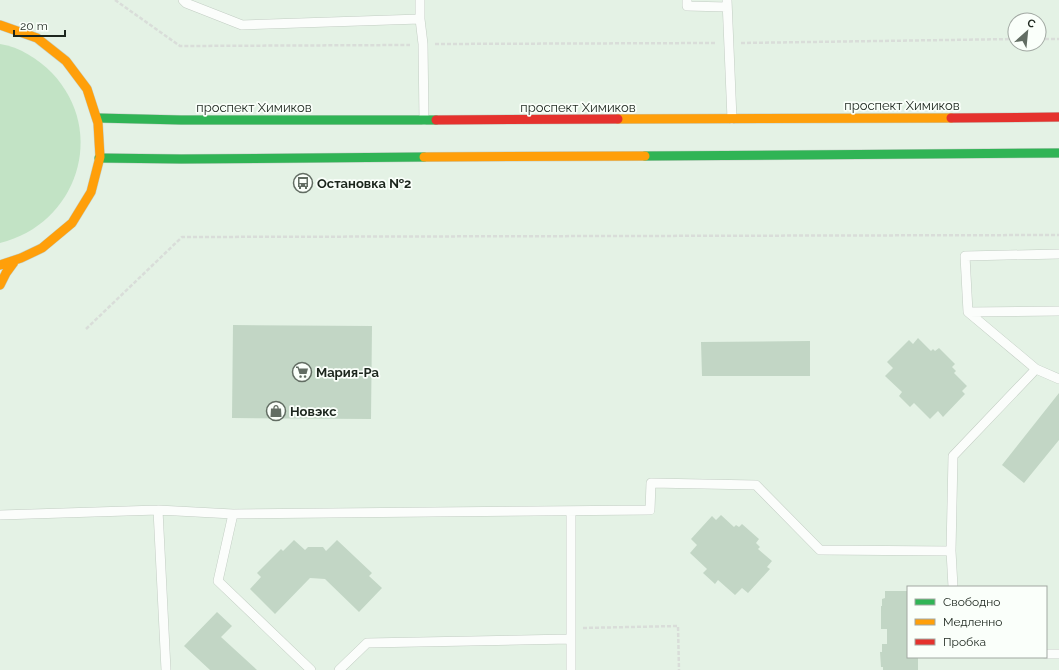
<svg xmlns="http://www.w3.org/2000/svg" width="1059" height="670" viewBox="0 0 1059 670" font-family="Raleway,sans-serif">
	<rect width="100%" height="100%" fill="#e4f2e5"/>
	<!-- green -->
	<path fill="#c2e3c5" d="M 0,44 C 20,47 38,59 52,73 C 108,132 77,224 0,243 Z"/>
	<!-- building -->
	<path fill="#c2d6c5" d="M 233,325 L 372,326 L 371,419 L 232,418 Z
		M 918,338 L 931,351 L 933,349 L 935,351 L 939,348 L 955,364 L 952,367 L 956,371 L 954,373 L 967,386 L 962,391 L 965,394 L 943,417 L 938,411 L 930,419 L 914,403 L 910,407 L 899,396 L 902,392 L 885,376 L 893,368 L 887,362 L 909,340 L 913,344 Z
		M 810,341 L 810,376 L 702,376 L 701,342 Z
		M 1059,393 L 1059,440 L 1024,483 L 1002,465 Z
		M 721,515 L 734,527 L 736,525 L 739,527 L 742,524 L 759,539 L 756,543 L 760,547 L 758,549 L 772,561 L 767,567 L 770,569 L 748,593 L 742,588 L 735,595 L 718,580 L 715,584 L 703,573 L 707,569 L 690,553 L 697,545 L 691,539 L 712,516 L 716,520 Z
		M 294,540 L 305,550 L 308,547 L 323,547 L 326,551 L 337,540 L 372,573 L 369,576 L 382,588 L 359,612 L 325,579 L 310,578 L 275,614 L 250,589 L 261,577 L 257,573 L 281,549 L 283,551 Z
		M 885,591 L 908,591 L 908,657 L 918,657 L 918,670 L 883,670 L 883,667 L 881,667 L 880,652 L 882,652 L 882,644 L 887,644 L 887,629 L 881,629 L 881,606 L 882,606 L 882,599 L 885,598 Z
		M 217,612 L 232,626 L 221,637 L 257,670 L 210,670 L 184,646 Z"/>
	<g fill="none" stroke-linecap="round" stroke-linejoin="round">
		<!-- lane casing -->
		<g stroke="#c2cdc3" stroke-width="10">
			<path id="lane" d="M 183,0 L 186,3 L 242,25 L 420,19
				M 420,0 L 420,19 L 423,44 L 424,120
				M 687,0 L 687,6 L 727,7
				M 727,0 L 732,119
				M 968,312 L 1059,311
				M 1036,369 L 1059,379
				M 158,510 L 166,670
				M 571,512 L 571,670
				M 0,515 L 158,510 L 233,514
				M 951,551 L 953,456 L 1036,369 L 968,312 L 965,256 L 1059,254
				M 1046,654 L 1059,654
				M 311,670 L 218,581 L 233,514 L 650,510 L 651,483 L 756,485 L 820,550 L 951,551 L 953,587
				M 339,670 L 367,643 L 570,639"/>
		</g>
		<!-- fast casing -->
		<g stroke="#c2cdc3" stroke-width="10">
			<path id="fast" d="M 98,118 L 181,120 L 436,120
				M 645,156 L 1059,153
				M 99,158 L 181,159 L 424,157"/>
		</g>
		<!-- slow casing -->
		<g stroke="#c2cdc3" stroke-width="10">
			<path id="slow" d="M 0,25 L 37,38 L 66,61 L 87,89 L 98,123 L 100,157 L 91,192 L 72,223 L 42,248 L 21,258 L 0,265
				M 618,119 L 951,118
				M 424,157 L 645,156
				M 0,285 L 6,273 L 14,262"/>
		</g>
		<!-- jam casing -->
		<g stroke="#c2cdc3" stroke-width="10">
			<path id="jam" d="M 951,118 L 1059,117
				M 436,120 L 618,119"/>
		</g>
		<!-- path -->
		<path stroke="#d9ddd9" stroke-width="2.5" stroke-dasharray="4 2" stroke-linecap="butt" d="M 115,0 L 180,46 L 410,45
			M 1039,39 L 1059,39
			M 741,43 L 1015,39
			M 435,44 L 716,43
			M 86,329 L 182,237 L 1059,235
			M 583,628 L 678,626 L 679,670"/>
		<!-- lane -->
		<use href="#lane" stroke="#fbfdfb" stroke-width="9"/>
		<!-- fast -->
		<use href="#fast" stroke="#30b455" stroke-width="9"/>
		<!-- slow -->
		<use href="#slow" stroke="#ff9f0a" stroke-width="9"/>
		<!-- jam -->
		<use href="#jam" stroke="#e5322d" stroke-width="9"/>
	</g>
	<!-- icons -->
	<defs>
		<g id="bus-ring" transform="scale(1)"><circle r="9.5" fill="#fafffa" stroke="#626d63" stroke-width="1.5"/><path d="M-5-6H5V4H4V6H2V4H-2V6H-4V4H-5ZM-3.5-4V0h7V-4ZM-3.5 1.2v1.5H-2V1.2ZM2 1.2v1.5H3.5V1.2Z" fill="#626d63"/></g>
		<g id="supermarket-ring" transform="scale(1)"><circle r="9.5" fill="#fafffa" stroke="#626d63" stroke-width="1.5"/><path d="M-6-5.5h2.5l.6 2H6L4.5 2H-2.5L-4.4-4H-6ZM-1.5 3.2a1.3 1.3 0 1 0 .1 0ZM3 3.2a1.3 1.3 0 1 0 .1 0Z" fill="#626d63"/></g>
		<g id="shop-ring" transform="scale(1)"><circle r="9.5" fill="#fafffa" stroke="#626d63" stroke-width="1.5"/><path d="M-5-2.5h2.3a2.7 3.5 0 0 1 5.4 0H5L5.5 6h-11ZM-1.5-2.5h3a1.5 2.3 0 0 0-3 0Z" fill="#626d63"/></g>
	</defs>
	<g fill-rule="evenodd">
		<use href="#bus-ring" x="303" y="183"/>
		<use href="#supermarket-ring" x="302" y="372"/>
		<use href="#shop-ring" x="276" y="411"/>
	</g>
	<g text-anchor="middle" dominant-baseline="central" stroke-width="3.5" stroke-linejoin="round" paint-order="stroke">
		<!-- street labels -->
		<g font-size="13" fill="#1c261d" stroke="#fafffa">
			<text x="902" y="105">проспект Химиков</text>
			<text x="254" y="107">проспект Химиков</text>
			<text x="578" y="107">проспект Химиков</text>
		</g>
		<!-- poi labels -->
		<g font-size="13" font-weight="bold" fill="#1c261d" stroke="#fafffa" text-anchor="start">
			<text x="317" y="183">Остановка №2</text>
			<text x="316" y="372">Мария-Ра</text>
			<text x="290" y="411">Новэкс</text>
		</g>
	</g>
	<!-- legend -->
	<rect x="907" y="586" width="140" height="72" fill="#fafffa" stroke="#a1a8a2"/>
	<rect x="915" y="599" width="20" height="6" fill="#30b455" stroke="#a1a8a2"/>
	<text x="943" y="606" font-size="12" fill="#1c261d">Свободно</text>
	<rect x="915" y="619" width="20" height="6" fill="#ff9f0a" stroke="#a1a8a2"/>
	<text x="943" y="626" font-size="12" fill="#1c261d">Медленно</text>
	<rect x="915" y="639" width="20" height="6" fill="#e5322d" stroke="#a1a8a2"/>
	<text x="943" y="646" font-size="12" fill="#1c261d">Пробка</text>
	<!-- north arrow -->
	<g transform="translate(1027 32) rotate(27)"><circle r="19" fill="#fafffa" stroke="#a1a8a2"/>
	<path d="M0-3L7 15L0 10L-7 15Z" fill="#626d63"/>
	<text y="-6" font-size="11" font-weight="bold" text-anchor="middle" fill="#1c261d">С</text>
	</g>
	<!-- scale -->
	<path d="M14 30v6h51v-6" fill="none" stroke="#1c261d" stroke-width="2"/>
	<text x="20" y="30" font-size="12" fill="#1c261d" stroke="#fafffa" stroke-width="3" paint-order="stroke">20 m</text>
</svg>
